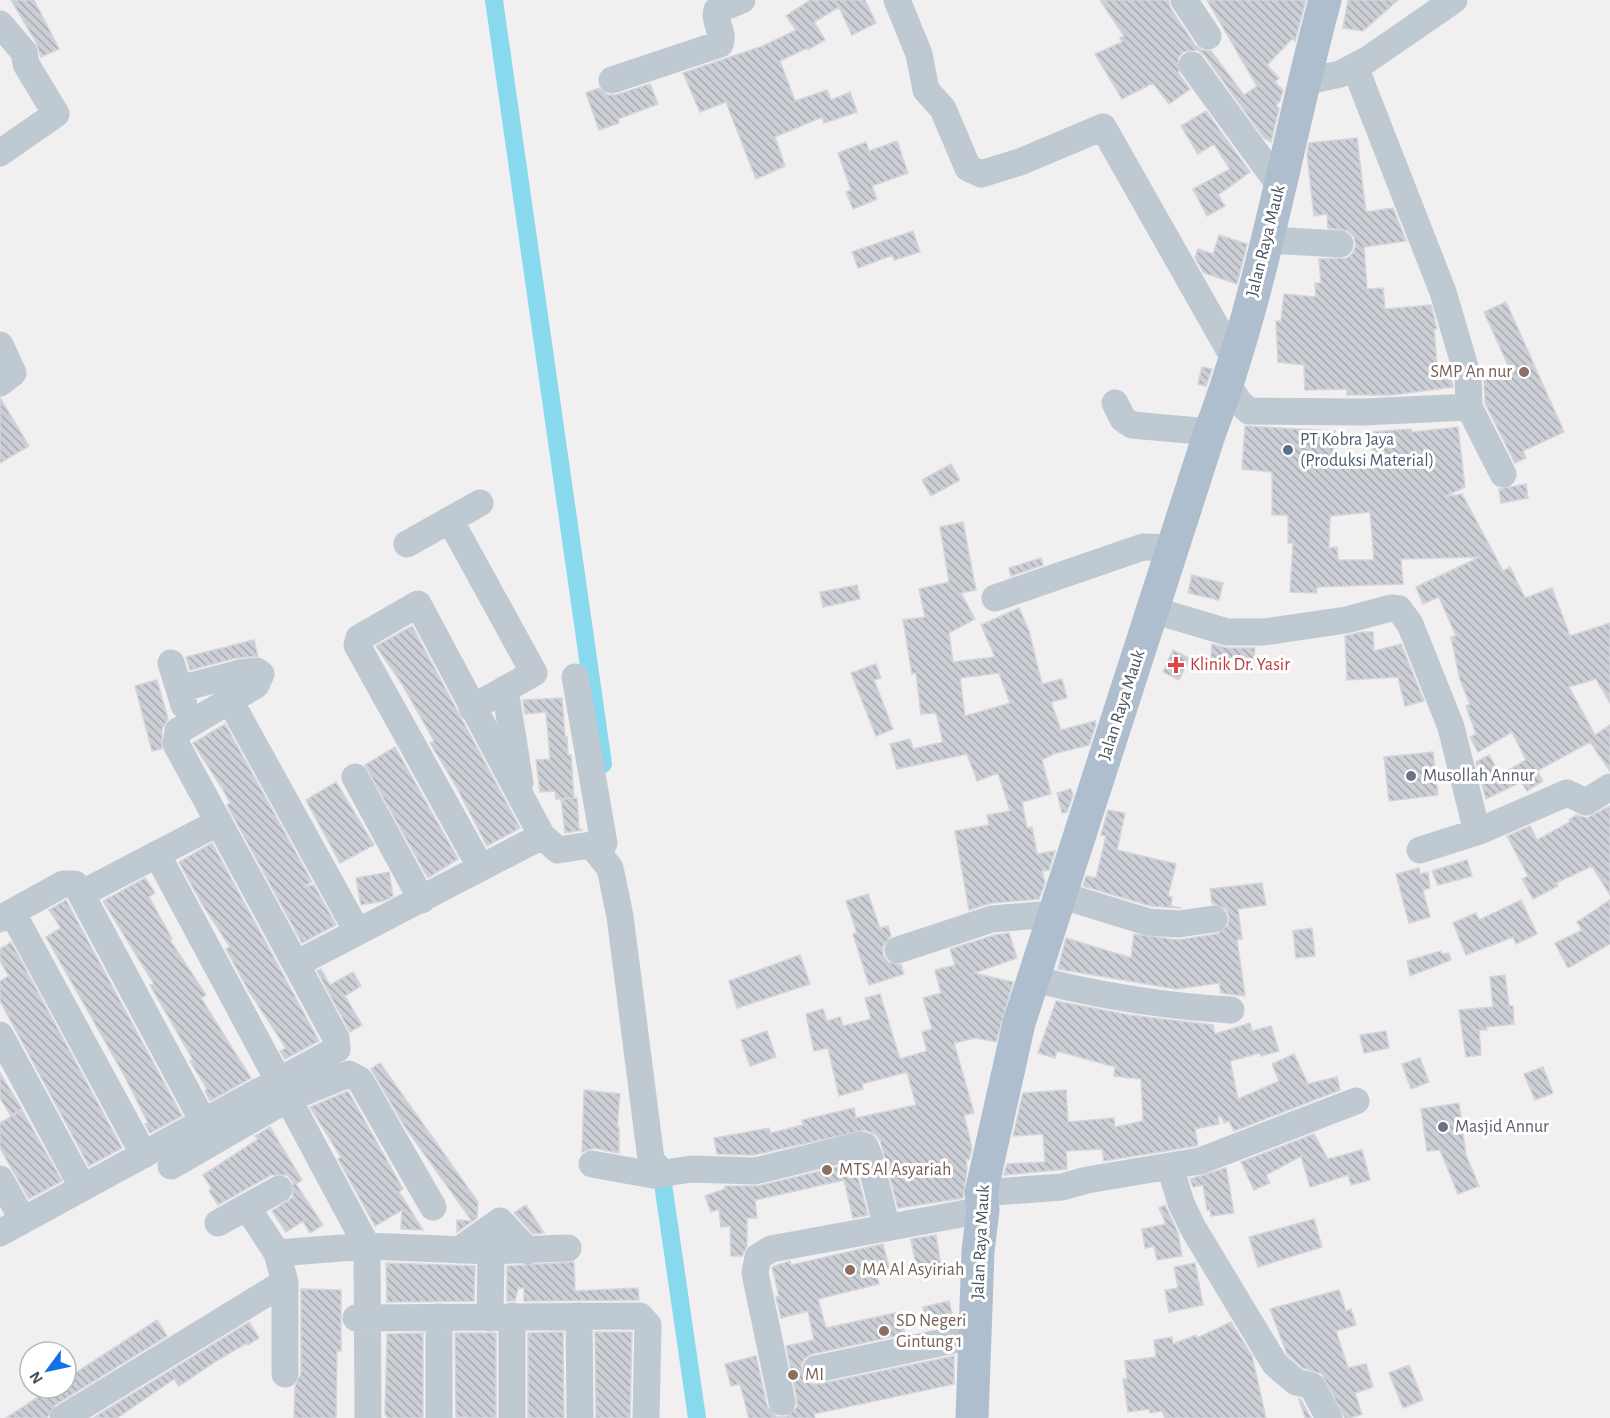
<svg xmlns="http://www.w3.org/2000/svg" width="1610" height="1418" viewBox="0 0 1610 1418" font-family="'Alegreya Sans',sans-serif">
	<defs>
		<pattern id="building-back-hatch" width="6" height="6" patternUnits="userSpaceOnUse" patternTransform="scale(1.5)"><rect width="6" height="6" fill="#cbced4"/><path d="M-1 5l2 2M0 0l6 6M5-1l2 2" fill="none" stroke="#a7aaaf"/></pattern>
	</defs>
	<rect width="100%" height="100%" fill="#f1efef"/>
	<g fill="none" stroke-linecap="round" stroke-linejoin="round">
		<!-- canal -->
		<path stroke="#88d9ee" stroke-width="18" d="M 494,0 L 603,764
			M 660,1163 L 697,1418"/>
	</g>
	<!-- building -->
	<path fill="url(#building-back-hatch)" stroke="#d3d5db" stroke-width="1.5" fill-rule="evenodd" d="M 11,0 L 34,0 L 59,49 L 41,57 L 36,42 Z
		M 810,0 L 865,0 L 876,23 L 852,35 L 839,7 L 814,22 L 825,40 L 808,50 L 807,48 L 780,61 L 795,101 L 827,90 L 831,100 L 850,92 L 857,112 L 824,123 L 822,117 L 775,137 L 785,166 L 756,179 L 726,102 L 700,112 L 683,73 L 763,46 L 796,30 L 786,16 Z
		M 1100,0 L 1168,0 L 1171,9 L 1195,45 L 1202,50 L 1211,51 L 1244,95 L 1257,86 L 1207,0 L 1306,0 L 1295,41 L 1292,39 L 1267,65 L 1279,78 L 1275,82 L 1283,90 L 1280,101 L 1276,105 L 1279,109 L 1271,142 L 1264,138 L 1205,56 L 1198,50 L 1183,52 L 1178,58 L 1179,74 L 1190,89 L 1169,104 L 1153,83 L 1122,99 L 1095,54 L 1122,42 L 1120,38 L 1124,36 Z
		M 1348,0 L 1398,0 L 1363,31 L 1343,28 Z
		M 650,84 L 658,104 L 618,119 L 619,123 L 599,130 L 586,93 L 599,88 L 608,95 L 616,95 Z
		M 1206,111 L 1250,172 L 1218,195 L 1225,206 L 1207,216 L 1193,189 L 1230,169 L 1214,144 L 1198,154 L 1181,126 Z
		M 1357,138 L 1366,212 L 1393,208 L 1406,241 L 1364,247 L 1367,289 L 1383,288 L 1385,309 L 1431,305 L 1437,329 L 1434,329 L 1437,365 L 1448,364 L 1453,387 L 1391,395 L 1347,395 L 1347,389 L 1305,390 L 1304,365 L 1278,362 L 1276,321 L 1281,321 L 1284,294 L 1316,297 L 1315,283 L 1321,283 L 1319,259 L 1347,258 L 1353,253 L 1356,245 L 1354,237 L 1348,231 L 1328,228 L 1327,214 L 1314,216 L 1307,154 L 1309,143 Z
		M 897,141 L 908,173 L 872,186 L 877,199 L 853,209 L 846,192 L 851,190 L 838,153 L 866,142 L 869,151 Z
		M 913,231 L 920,252 L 894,260 L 893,255 L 858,268 L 852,252 Z
		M 1219,235 L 1247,244 L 1237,284 L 1204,273 L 1195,258 L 1198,249 L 1213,254 Z
		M 1506,302 L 1564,432 L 1523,451 L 1526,458 L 1515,463 L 1485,403 L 1484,380 L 1512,374 L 1484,312 Z
		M 1202,367 L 1212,369 L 1206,386 L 1198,384 Z
		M 0,398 L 29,446 L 0,463 Z
		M 1245,426 L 1335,431 L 1333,459 L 1373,456 L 1371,432 L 1411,429 L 1412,432 L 1458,427 L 1465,487 L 1444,497 L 1462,494 L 1503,571 L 1510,567 L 1525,598 L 1552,588 L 1570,636 L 1610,623 L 1610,703 L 1596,679 L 1569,687 L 1595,735 L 1610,725 L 1610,771 L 1590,742 L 1537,771 L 1543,781 L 1527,791 L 1521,782 L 1486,799 L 1476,762 L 1489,755 L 1500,775 L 1526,760 L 1512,732 L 1478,752 L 1470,737 L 1476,734 L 1466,706 L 1470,704 L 1460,680 L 1451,637 L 1456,636 L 1439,597 L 1423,604 L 1416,587 L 1480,557 L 1401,559 L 1403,584 L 1317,587 L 1317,593 L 1290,592 L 1293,543 L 1288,543 L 1288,515 L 1272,515 L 1272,472 L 1242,469 ZM 1370,512 L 1374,560 L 1338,560 L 1337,547 L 1329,548 L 1330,516 Z
		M 951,464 L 960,480 L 931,496 L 922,480 Z
		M 1526,484 L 1528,498 L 1501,503 L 1499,489 Z
		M 963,522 L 976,590 L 961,593 L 975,619 L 949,633 L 953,662 L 995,657 L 981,625 L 1019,608 L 1029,631 L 1042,684 L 1062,679 L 1067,698 L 1051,702 L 1061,730 L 1095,721 L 1096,724 L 1089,745 L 1053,754 L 1042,760 L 1051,794 L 1022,802 L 1027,828 L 1032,827 L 1037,854 L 1055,851 L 1049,870 L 1042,871 L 1045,883 L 1039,899 L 991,903 L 969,910 L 955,831 L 989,825 L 987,815 L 1010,811 L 998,773 L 977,781 L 967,754 L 897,769 L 890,744 L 910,739 L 913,749 L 943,742 L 936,713 L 921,714 L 916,673 L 912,674 L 903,620 L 925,617 L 919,589 L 949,582 L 940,527 ZM 999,673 L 1010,703 L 965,716 L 960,678 Z
		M 1041,558 L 1043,565 L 1011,576 L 1009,568 Z
		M 1192,575 L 1223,583 L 1219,600 L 1188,593 Z
		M 857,585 L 860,599 L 823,607 L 820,592 Z
		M 412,626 L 520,828 L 487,846 L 456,786 L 430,743 L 434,741 L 402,684 L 376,646 Z
		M 1361,632 L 1373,632 L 1374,651 L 1401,644 L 1424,701 L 1405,706 L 1398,677 L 1347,680 L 1345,636 Z
		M 254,640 L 258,656 L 236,658 L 190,670 L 186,657 Z
		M 1212,644 L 1227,648 L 1255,648 L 1253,663 L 1211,658 Z
		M 1173,650 L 1189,658 L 1179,680 L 1163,672 Z
		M 876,664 L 881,678 L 874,680 L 893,729 L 876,736 L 851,673 Z
		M 157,680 L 168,719 L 162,729 L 162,749 L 152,751 L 135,686 Z
		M 562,698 L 565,737 L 567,737 L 568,755 L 571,755 L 574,798 L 556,799 L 555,791 L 540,792 L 536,760 L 550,759 L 546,712 L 525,714 L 523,700 Z
		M 225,724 L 312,882 L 303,887 L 314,885 L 336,925 L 302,943 L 227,805 L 230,803 L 222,788 L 193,743 Z
		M 395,747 L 458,859 L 428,878 L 365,765 Z
		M 1433,752 L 1438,795 L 1389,801 L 1384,757 Z
		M 336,782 L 374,845 L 340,863 L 306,800 Z
		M 1071,789 L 1073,795 L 1067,812 L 1062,813 L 1057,793 Z
		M 577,798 L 579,829 L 583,830 L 565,833 L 561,799 Z
		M 1610,806 L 1610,895 L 1592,866 L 1556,883 L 1558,886 L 1533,899 L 1522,879 L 1528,876 L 1507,836 L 1530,826 L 1537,840 L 1570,822 L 1569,820 L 1576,815 L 1587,818 Z
		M 1108,810 L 1125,813 L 1117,850 L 1176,864 L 1168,896 L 1172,897 L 1171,906 L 1181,908 L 1151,906 L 1083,886 L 1086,876 L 1096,878 L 1106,836 L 1101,835 Z
		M 212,843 L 319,1041 L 285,1059 L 280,1051 L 286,1048 L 250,993 L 226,949 L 230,947 L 202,904 L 179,862 Z
		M 1467,860 L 1472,876 L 1438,885 L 1432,871 Z
		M 1419,868 L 1420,874 L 1428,872 L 1430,888 L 1423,890 L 1430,917 L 1409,923 L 1396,874 Z
		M 389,872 L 393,896 L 384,901 L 361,905 L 356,878 Z
		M 145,878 L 155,893 L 149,897 L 172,939 L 170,940 L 206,995 L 201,998 L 251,1078 L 210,1101 L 205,1091 L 207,1089 L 190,1061 L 193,1060 L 150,985 L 154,984 L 103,901 Z
		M 1262,883 L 1266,905 L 1238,909 L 1242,939 L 1237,940 L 1245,996 L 1221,993 L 1219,983 L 1176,989 L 1058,969 L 1066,938 L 1131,958 L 1134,934 L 1178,940 L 1217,934 L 1228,925 L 1229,916 L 1226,909 L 1212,903 L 1210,889 Z
		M 868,894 L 880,928 L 888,926 L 891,936 L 883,946 L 883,955 L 888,962 L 901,965 L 904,974 L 869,985 L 853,934 L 857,933 L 846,901 Z
		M 66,900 L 182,1116 L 150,1133 L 145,1124 L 148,1123 L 125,1077 L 46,937 L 61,928 L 49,910 Z
		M 1521,900 L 1537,934 L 1516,944 L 1513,937 L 1466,955 L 1453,923 L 1476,913 L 1479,920 Z
		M 1610,900 L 1610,944 L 1568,968 L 1555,943 L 1582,930 L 1577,922 Z
		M 1312,928 L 1315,956 L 1296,958 L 1293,931 Z
		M 1009,933 L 1017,958 L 974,973 L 1013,982 L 996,1042 L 975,1038 L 954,1043 L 974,1113 L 964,1115 L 972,1148 L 969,1160 L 966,1160 L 967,1169 L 963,1198 L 898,1208 L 880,1140 L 875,1134 L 865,1130 L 753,1155 L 717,1154 L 714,1138 L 769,1128 L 771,1133 L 803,1125 L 802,1120 L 854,1108 L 856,1118 L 916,1105 L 907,1072 L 862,1084 L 863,1089 L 839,1096 L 828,1048 L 814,1051 L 806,1014 L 823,1009 L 827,1021 L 840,1017 L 843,1026 L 871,1019 L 865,998 L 880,994 L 900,1059 L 927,1051 L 922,1032 L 932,1029 L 923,998 L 941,993 L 935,970 L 955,965 L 950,949 L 995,935 Z
		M 11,942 L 122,1148 L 89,1166 L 0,1001 L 0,981 L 9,976 L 0,961 L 0,949 Z
		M 1441,951 L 1442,954 L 1449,953 L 1451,960 L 1410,976 L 1407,961 Z
		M 800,955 L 810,984 L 737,1008 L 729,981 Z
		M 321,969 L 330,985 L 353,972 L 361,986 L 345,996 L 362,1025 L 350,1032 L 317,971 Z
		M 1505,975 L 1509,1006 L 1513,1006 L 1514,1024 L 1486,1027 L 1487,1030 L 1479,1030 L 1481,1055 L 1466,1057 L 1459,1010 L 1493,1007 L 1490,977 Z
		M 1056,1001 L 1129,1015 L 1213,1025 L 1215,1034 L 1250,1023 L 1252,1031 L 1271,1026 L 1279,1051 L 1261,1056 L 1260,1053 L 1230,1061 L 1238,1099 L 1279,1081 L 1272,1064 L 1294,1054 L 1308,1084 L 1337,1077 L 1340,1090 L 1234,1131 L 1229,1121 L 1224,1123 L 1221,1116 L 1218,1117 L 1219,1124 L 1195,1129 L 1198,1145 L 1196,1146 L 1104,1161 L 1102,1149 L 1066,1151 L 1067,1169 L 1004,1175 L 1007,1164 L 1045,1162 L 1043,1134 L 1013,1136 L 1023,1093 L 1066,1090 L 1068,1122 L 1114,1118 L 1115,1127 L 1143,1121 L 1141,1079 L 1114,1076 L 1115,1067 L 1057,1051 L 1055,1058 L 1038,1053 Z
		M 767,1031 L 776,1057 L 750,1066 L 741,1040 Z
		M 1386,1031 L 1389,1048 L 1364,1053 L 1360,1035 Z
		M 1420,1058 L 1429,1082 L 1411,1089 L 1402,1064 Z
		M 380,1063 L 478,1202 L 477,1218 L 457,1232 L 457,1220 L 472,1221 L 405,1127 L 371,1069 Z
		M 1543,1067 L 1553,1093 L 1535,1100 L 1524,1074 Z
		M 0,1073 L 22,1109 L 11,1116 L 0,1098 Z
		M 584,1090 L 620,1094 L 617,1127 L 619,1127 L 619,1153 L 594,1148 L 582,1152 Z
		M 348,1091 L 403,1189 L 399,1192 L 423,1230 L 401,1229 L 402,1210 L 375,1226 L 370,1217 L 338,1159 L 341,1157 L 310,1107 Z
		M 1459,1103 L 1466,1155 L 1479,1186 L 1458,1194 L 1440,1150 L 1427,1151 L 1421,1109 Z
		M 22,1110 L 62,1181 L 29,1199 L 0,1148 L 0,1123 Z
		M 270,1127 L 302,1180 L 296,1184 L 323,1225 L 310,1233 L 303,1221 L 286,1232 L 272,1211 L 293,1197 L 293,1182 L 287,1175 L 271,1175 L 218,1205 L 209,1191 L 212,1189 L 203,1175 L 258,1139 L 255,1136 Z
		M 1314,1134 L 1328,1159 L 1362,1150 L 1370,1180 L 1351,1185 L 1348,1175 L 1310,1187 L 1301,1156 L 1266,1175 L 1270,1183 L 1254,1190 L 1241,1162 Z
		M 854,1163 L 868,1215 L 853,1218 L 844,1180 L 755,1200 L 757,1218 L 747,1218 L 747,1246 L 742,1256 L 731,1256 L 730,1226 L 721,1227 L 719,1209 L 711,1212 L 705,1196 L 725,1189 L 725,1186 L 758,1186 Z
		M 1226,1168 L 1234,1213 L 1211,1216 L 1210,1209 L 1207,1210 L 1203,1185 L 1193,1187 L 1190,1179 Z
		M 526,1205 L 544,1233 L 543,1233 L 533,1234 L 514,1213 Z
		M 1165,1205 L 1178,1233 L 1182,1256 L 1157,1260 L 1154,1246 L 1145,1248 L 1142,1229 L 1166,1224 L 1159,1208 Z
		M 1314,1219 L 1322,1247 L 1258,1267 L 1249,1237 Z
		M 936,1235 L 942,1272 L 918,1276 L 911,1239 Z
		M 883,1244 L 889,1268 L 875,1271 L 879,1284 L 818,1299 L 826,1328 L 900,1312 L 905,1334 L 812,1354 L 805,1358 L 801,1365 L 804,1379 L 811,1384 L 819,1384 L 954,1356 L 954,1384 L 814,1414 L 815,1418 L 749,1418 L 740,1384 L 731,1386 L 725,1364 L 756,1356 L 767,1406 L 777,1417 L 786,1417 L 797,1407 L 797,1399 L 786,1346 L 814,1340 L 808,1311 L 781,1318 L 776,1297 L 779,1296 L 772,1267 L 790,1261 L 791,1265 Z
		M 574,1262 L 575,1291 L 638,1288 L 639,1300 L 524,1301 L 524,1288 L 518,1288 L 515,1301 L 507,1301 L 507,1266 Z
		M 386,1263 L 475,1266 L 474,1301 L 387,1302 Z
		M 1195,1263 L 1203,1305 L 1169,1312 L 1165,1290 L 1178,1288 L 1174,1267 Z
		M 301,1289 L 341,1290 L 341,1351 L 337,1351 L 336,1418 L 294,1418 L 295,1386 L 301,1374 Z
		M 1339,1290 L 1346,1311 L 1351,1309 L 1356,1325 L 1336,1331 L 1348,1368 L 1366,1364 L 1373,1387 L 1355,1393 L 1362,1414 L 1350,1418 L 1345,1418 L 1322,1374 L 1303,1368 L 1287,1354 L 1270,1309 Z
		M 949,1301 L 954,1324 L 927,1329 L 923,1307 Z
		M 157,1320 L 167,1336 L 55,1405 L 47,1418 L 6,1418 L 52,1388 L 66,1388 L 66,1379 Z
		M 249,1322 L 259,1338 L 248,1345 L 247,1343 L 221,1358 L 179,1386 L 174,1379 L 117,1418 L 93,1418 Z
		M 1231,1322 L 1252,1356 L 1266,1418 L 1165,1418 L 1162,1411 L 1150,1413 L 1149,1409 L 1128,1412 L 1123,1379 L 1127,1379 L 1125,1361 L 1156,1357 L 1154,1340 L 1172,1337 L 1173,1344 L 1196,1335 L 1197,1338 Z
		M 563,1332 L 564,1418 L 528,1418 L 528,1333 Z
		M 595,1332 L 632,1332 L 630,1418 L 596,1418 Z
		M 423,1333 L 423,1418 L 388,1418 L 385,1415 L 387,1334 Z
		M 455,1333 L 496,1333 L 496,1418 L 456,1417 Z
		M 1409,1365 L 1423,1400 L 1403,1408 L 1389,1373 Z
		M 1299,1399 L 1301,1400 L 1311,1418 L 1305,1418 Z"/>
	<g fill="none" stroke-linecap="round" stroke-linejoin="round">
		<!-- minor -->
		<path stroke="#bfc9d1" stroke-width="27" d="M 897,0 L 919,54 L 926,90 L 943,109 L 968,168 L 981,174 L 1020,162 L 1103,127 L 1235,360
			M 1184,0 L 1208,36
			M 0,24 L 24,52 L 26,64 L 56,114 L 0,153
			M 1192,65 L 1281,187
			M 1355,67 L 1443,292 L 1468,377 L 1469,407 L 1503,474
			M 612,80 L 720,44 C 725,32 713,22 717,10 L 742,0
			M 1303,82 L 1340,74 L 1367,60 L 1454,0
			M 1268,240 L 1340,244
			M 0,345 L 13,373 L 0,383
			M 1228,385 L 1239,402 L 1249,411 L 1363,412 L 1469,407
			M 1115,403 L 1123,419 L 1132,425 L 1210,432
			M 450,520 L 534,673 L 472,708
			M 407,544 L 480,503
			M 995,598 L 1143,547 L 1173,548
			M 1153,610 L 1227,632 L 1264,632 L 1346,620 L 1391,608 L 1399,609 L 1410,624 L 1451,727 L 1477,832
			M 171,663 L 184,705
			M 505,689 L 520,783
			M 230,701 L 357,931
			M 355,777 L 422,900
			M 593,847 L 610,868 L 620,916 L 653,1175
			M 1420,850 L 1477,832 L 1567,793 L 1586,802 L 1610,787
			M 157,854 L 367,1246 L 368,1418
			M 481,868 L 357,645 L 359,638 L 418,604 L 542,836
			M 81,894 L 204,1123
			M 1060,895 L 1148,922 L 1179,924 L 1214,919
			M 12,912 L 144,1155
			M 0,919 L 63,884 L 75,884 L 81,894 L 219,822
			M 898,950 L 992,919 L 1054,914
			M 296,964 L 542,836 L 558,850 L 604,843 L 575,677
			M 1034,979 C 1100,996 1163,1006 1231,1010
			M 0,1035 L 83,1188
			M 592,1164 L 653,1175 L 691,1169 L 755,1171 L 861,1145 L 865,1146 L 869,1156 L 887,1228
			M 171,1166 L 287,1099 L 349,1074 L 360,1080 L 433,1207
			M 1170,1167 L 1181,1203 L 1193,1228 L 1275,1364 L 1296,1382 L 1312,1386 L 1329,1418
			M 0,1179 L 23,1220
			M 981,1193 L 1062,1187 L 1087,1180 L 1200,1161 L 1356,1101
			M 247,1207 L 277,1253 L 285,1282 L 285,1374
			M 218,1223 L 279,1189
			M 0,1233 L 337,1049 L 336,1038 L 176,744 L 178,731 L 256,685 L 261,674 L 257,671 L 240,673 L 179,689
			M 459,1250 L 500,1221 L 528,1251
			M 277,1253 L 367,1246 L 491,1251 L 568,1248
			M 579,1316 L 580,1418
			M 356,1318 L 640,1316 L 648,1325 L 646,1418
			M 490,1318 L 491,1251
			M 816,1369 L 977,1335
			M 782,1402 L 755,1273 L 758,1257 L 771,1249 L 983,1210
			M 63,1418 L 285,1282
			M 439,1418 L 439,1317
			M 512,1418 L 512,1316"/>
		<!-- major -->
		<path stroke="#aebece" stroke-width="33" d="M 972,1418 L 978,1251 L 983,1210 L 981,1193 L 1019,1023 L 1210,432 C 1263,292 1286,144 1325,0"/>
	</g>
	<!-- markers -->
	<g fill="#8d6e63" stroke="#fff" stroke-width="2">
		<circle cx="1524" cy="372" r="6"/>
		<circle cx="827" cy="1170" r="6"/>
		<circle cx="850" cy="1270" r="6"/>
		<circle cx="884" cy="1331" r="6"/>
		<circle cx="793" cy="1375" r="6"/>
	</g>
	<circle fill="#5c6f8a" stroke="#fff" stroke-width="2" cx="1288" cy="450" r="6"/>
	<path fill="#e0444e" stroke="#fff" stroke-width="2" d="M1173 656h6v6h6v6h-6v6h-6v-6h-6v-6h6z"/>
	<g fill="#6b7280" stroke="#fff" stroke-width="2">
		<circle cx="1411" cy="776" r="6"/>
		<circle cx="1443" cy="1127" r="6"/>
	</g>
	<g text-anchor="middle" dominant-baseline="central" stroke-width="6" stroke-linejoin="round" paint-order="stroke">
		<!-- street labels -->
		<g font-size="18" fill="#46525d" stroke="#fff">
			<text transform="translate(1266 241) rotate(-76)">Jalan Raya Mauk</text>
			<text transform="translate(1122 705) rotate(-72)">Jalan Raya Mauk</text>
			<text transform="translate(981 1242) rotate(-87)">Jalan Raya Mauk</text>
		</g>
		<!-- education labels -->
		<g font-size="18" fill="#785e54" stroke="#fff" text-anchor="start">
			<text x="1512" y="372" text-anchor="end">SMP An nur</text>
			<text x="839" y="1170">MTS Al Asyariah</text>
			<text x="862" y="1270">MA Al Asyiriah</text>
			<text x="896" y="1321">SD Negeri<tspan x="896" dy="21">Gintung 1</tspan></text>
			<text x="805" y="1375">MI</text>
		</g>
		<!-- service labels -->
		<g font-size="18" fill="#4e5e75" stroke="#fff" text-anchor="start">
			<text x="1300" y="440">PT Kobra Jaya<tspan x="1300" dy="21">(Produksi Material)</tspan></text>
		</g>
		<!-- health labels -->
		<g font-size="18" fill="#be3a42" stroke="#fff" text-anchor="start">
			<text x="1190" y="665">Klinik Dr. Yasir</text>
		</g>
		<!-- worship labels -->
		<g font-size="18" fill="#5b616d" stroke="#fff" text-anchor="start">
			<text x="1423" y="776">Musollah Annur</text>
			<text x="1455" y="1127">Masjid Annur</text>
		</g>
	</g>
	<!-- north arrow -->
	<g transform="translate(48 1370) rotate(237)"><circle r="28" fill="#ffffff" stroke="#b5babe" stroke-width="1.5"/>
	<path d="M0-4.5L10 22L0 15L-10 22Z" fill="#1470e6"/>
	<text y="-9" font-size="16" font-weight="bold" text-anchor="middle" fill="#46525d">N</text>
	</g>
</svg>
